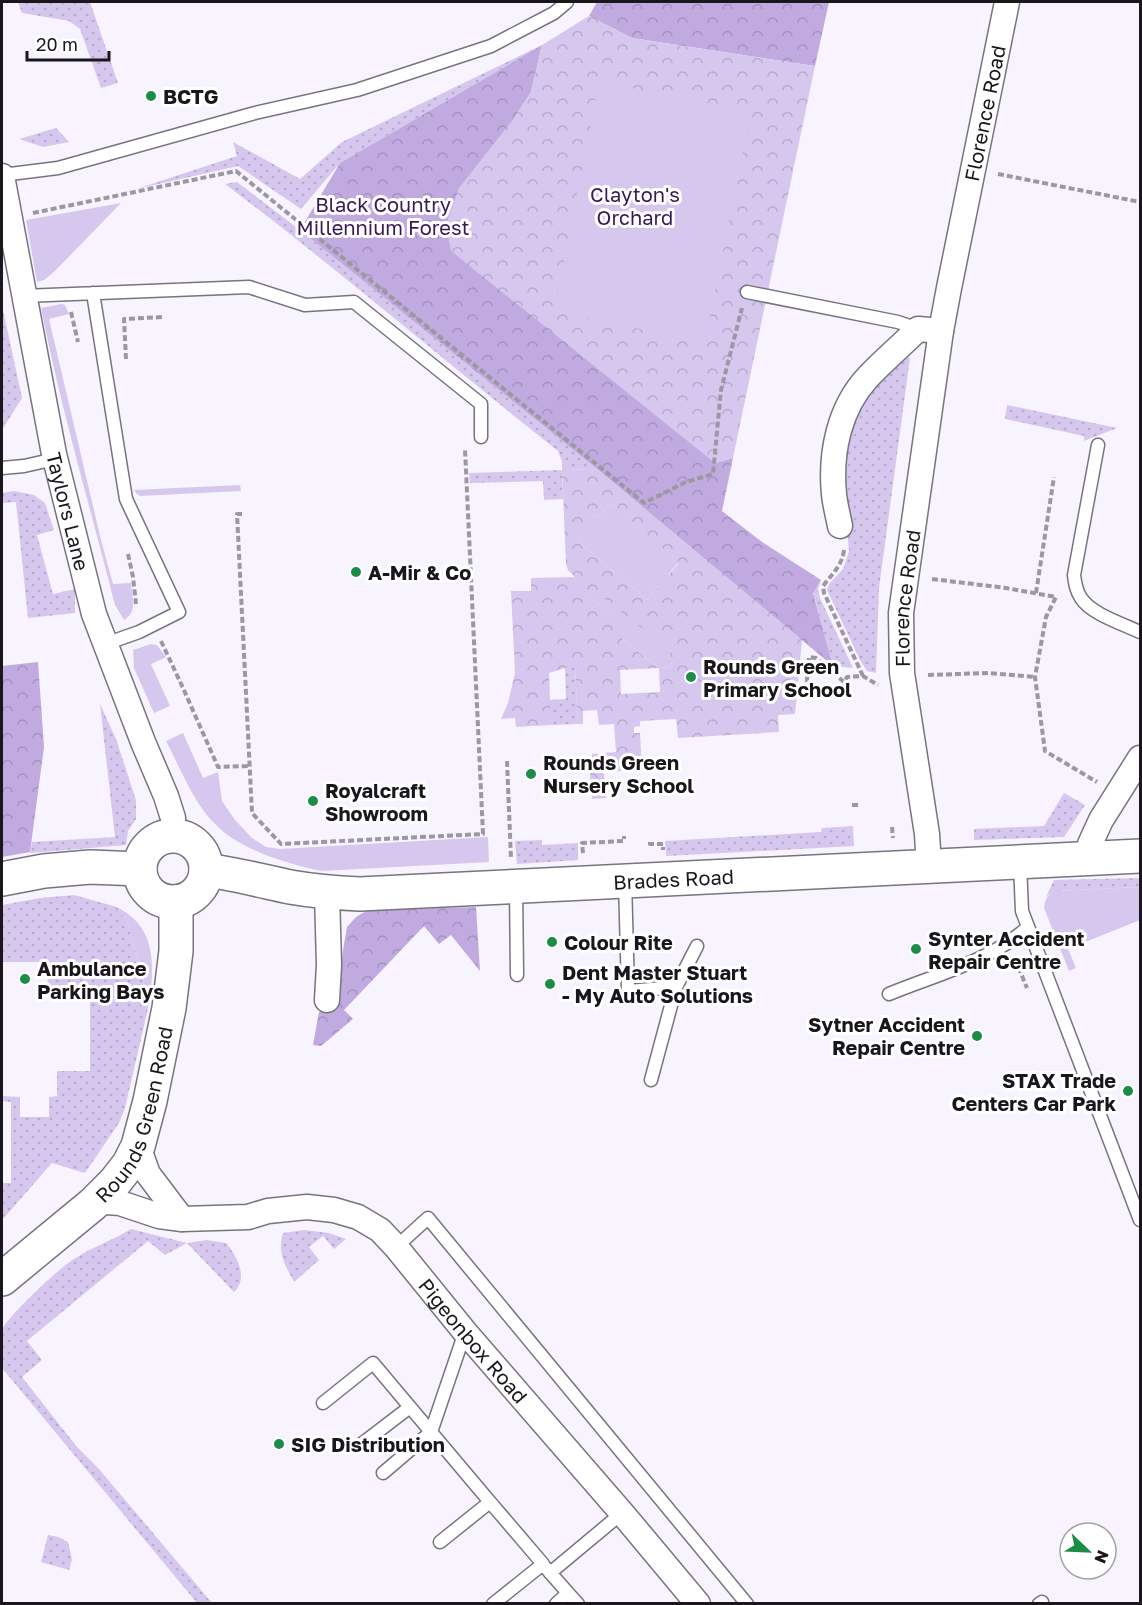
<svg xmlns="http://www.w3.org/2000/svg" width="1142" height="1605" viewBox="0 0 1142 1605" font-family="'Golos Text',sans-serif">
	<defs>
		<pattern id="grass-dots" width="8" height="8" patternUnits="userSpaceOnUse" patternTransform="scale(1.5)"><rect width="8" height="8" fill="#d6c7ee"/><path d="M2 2h.1M6 6h.1" fill="none" stroke="#b7aacc" stroke-width="1.8" stroke-linecap="round"/></pattern>
		<pattern id="forest-crowns" width="20" height="18" patternUnits="userSpaceOnUse" patternTransform="scale(1.5)"><rect width="20" height="18" fill="#c0aadf"/><path d="M2 6a3 3 0 1 1 6 0M12 15a3 3 0 1 1 6 0" fill="none" stroke="#a492bf"/></pattern>
		<pattern id="park-crowns" width="20" height="18" patternUnits="userSpaceOnUse" patternTransform="scale(1.5)"><rect width="20" height="18" fill="#d6c7ee"/><path d="M2 6a3 3 0 1 1 6 0M12 15a3 3 0 1 1 6 0" fill="none" stroke="#b7aacc"/></pattern>
	</defs>
	<rect width="100%" height="100%" fill="#f7f3ff"/>
	<!-- grass -->
	<path fill="url(#grass-dots)" d="M 18,2 L 90,2 L 118,83 L 101,88 L 80,29 L 69,21 L 22,13 Z
		M 542,45 L 340,163 L 301,209 L 238,166 L 136,189 L 237,156 L 233,142 L 300,179 L 342,142 Z
		M 56,128 L 69,142 L 43,147 L 19,139 Z
		M 237,182 L 300,230 L 597,469 L 562,470 L 563,499 L 544,500 L 543,481 L 470,483 L 469,473 L 562,470 L 562,461 L 558,451 C 447,363 339,270 225,184 Z
		M 2,305 L 22,398 L 2,430 Z
		M 901,357 L 910,358 L 879,588 L 876,673 L 867,671 L 861,662 L 827,590 L 829,584 L 843,569 L 849,551 L 841,463 L 854,411 Z
		M 1007,405 L 1012,406 L 1117,428 L 1084,441 L 1084,436 L 1005,419 Z
		M 14,491 L 34,495 L 45,503 L 54,530 L 37,535 L 53,594 L 75,589 L 75,613 L 28,618 L 16,502 L 2,503 L 2,493 Z
		M 821,580 L 818,589 L 820,598 L 853,668 L 833,666 L 813,592 Z
		M 565,668 L 575,668 L 578,724 L 551,725 L 549,700 L 566,699 Z
		M 100,704 L 116,739 L 136,800 L 136,819 L 128,831 L 126,845 L 30,853 L 32,842 L 115,837 Z
		M 1064,793 L 1085,805 L 1064,837 L 974,840 L 974,829 L 1044,826 Z
		M 853,826 L 854,846 L 666,856 L 665,841 L 821,832 L 822,828 Z
		M 542,840 L 542,845 L 578,843 L 578,860 L 517,864 L 515,841 Z
		M 1140,878 L 1140,887 L 1054,891 L 1049,894 L 1046,897 L 1054,880 Z
		M 74,895 L 117,907 L 127,921 L 149,1004 L 125,1108 L 119,1123 L 85,1173 L 52,1163 L 2,1220 L 2,1183 L 11,1183 L 11,1102 L 2,1101 L 2,1096 L 20,1097 L 20,1117 L 49,1117 L 49,1097 L 57,1096 L 57,1071 L 90,1071 L 90,997 L 48,997 L 47,962 L 2,962 L 2,905 L 40,898 Z
		M 131,1229 L 187,1243 L 207,1240 L 226,1243 C 237,1256 249,1278 234,1292 L 187,1243 L 165,1255 L 148,1241 L 27,1341 L 42,1360 L 22,1377 L 77,1447 L 99,1469 L 212,1603 L 197,1603 L 2,1368 C 1,1358 0,1339 2,1330 C 5,1319 61,1266 74,1259 C 92,1247 113,1240 131,1229 Z
		M 304,1230 L 329,1233 L 346,1239 L 334,1249 L 323,1236 L 309,1247 L 319,1260 L 294,1282 C 285,1264 277,1254 283,1233 Z
		M 48,1535 L 58,1537 L 68,1542 L 72,1560 L 69,1570 L 41,1562 Z"/>
	<!-- forest -->
	<path fill="url(#forest-crowns)" d="M 597,2 L 829,2 L 815,66 L 632,38 L 589,16 Z
		M 542,45 L 531,92 L 515,117 L 715,463 L 733,458 L 722,511 L 762,542 L 821,580 L 813,593 L 833,666 L 597,469 L 300,230 L 340,163 Z
		M 38,662 L 44,747 L 30,852 L 2,857 L 2,666 Z
		M 476,907 L 480,971 L 451,935 L 439,944 L 424,926 L 344,1010 L 353,1019 L 321,1046 L 313,1045 L 319,1012 L 336,1010 L 343,950 L 347,927 L 356,917 L 368,910 Z"/>
	<!-- park -->
	<path fill="url(#park-crowns)" fill-rule="evenodd" d="M 589,16 L 632,38 L 815,66 L 733,458 L 715,463 L 451,251 L 446,225 L 459,188 L 515,117 L 531,92 L 542,45 Z
		M 597,469 L 802,640 L 795,714 L 778,715 L 779,732 L 678,738 L 676,719 L 640,721 L 640,726 L 634,727 L 634,733 L 640,733 L 642,770 L 604,772 L 606,798 L 592,799 L 590,773 L 593,771 L 592,754 L 616,752 L 614,724 L 599,725 L 597,710 L 583,711 L 583,724 L 578,724 L 575,668 L 565,668 L 549,673 L 551,725 L 516,727 L 515,718 L 501,719 L 508,703 L 515,673 L 511,591 L 531,591 L 531,578 L 575,577 L 568,570 L 566,564 L 562,470 ZM 610,503 L 679,563 L 647,600 L 578,541 L 590,527 L 589,519 L 592,517 L 599,516 ZM 593,591 L 669,651 L 672,667 L 659,668 L 622,639 L 624,634 L 612,614 L 595,601 L 585,604 ZM 659,668 L 660,692 L 621,694 L 620,670 Z"/>
	<!-- garden -->
	<path fill="#d6c7ee" d="M 599,82 L 751,111 L 705,342 L 554,312 Z
		M 121,203 L 55,271 L 44,280 L 37,282 L 26,220 Z
		M 62,304 L 65,305 L 69,314 L 49,319 L 101,540 L 113,584 L 131,583 C 132,597 138,612 124,620 L 115,605 C 90,506 61,409 41,308 Z
		M 240,485 L 241,491 L 140,496 L 136,493 L 134,490 Z
		M 610,503 L 679,562 L 668,575 L 668,582 L 663,586 L 659,586 L 647,600 L 578,541 L 589,527 L 589,519 L 591,517 L 599,516 Z
		M 593,590 L 663,645 L 669,651 L 672,667 L 659,668 L 621,638 L 624,634 L 607,621 L 612,614 L 595,601 L 587,611 L 583,608 Z
		M 151,644 L 157,645 L 166,657 L 151,664 L 170,706 L 154,713 L 134,668 L 133,650 Z
		M 183,733 L 203,778 L 218,772 L 222,801 L 235,820 L 252,838 L 266,847 L 280,849 L 488,837 L 489,862 L 322,871 C 289,864 240,850 216,825 C 193,803 181,769 166,741 Z
		M 1140,887 L 1140,920 L 1068,949 L 1076,968 L 1069,971 L 1044,908 C 1045,900 1047,895 1054,891 Z
		M 117,907 C 122,910 129,914 133,918 C 157,940 153,975 149,1004 L 127,921 Z"/>
	<g fill="none" stroke-linecap="round" stroke-linejoin="round">
		<!-- lane casing -->
		<g stroke="#78747e" stroke-width="15">
			<path id="lane" d="M 2,175 L 58,168 L 255,113 L 357,90 L 491,46 L 554,13 L 567,2
				M 747,292 L 898,322 L 918,329
				M 93,293 L 126,499 L 179,612 L 139,632 L 105,644
				M 23,296 L 249,287 L 305,305 L 354,302 L 481,404 L 481,437
				M 1098,445 L 1074,575 C 1075,583 1076,591 1081,598 C 1091,614 1123,624 1140,632
				M 2,468 L 24,466 L 55,459
				M 1020,864 L 1022,911 L 1140,1220
				M 625,881 L 628,991 L 676,987
				M 516,889 L 517,975
				M 889,994 C 935,975 991,961 1028,927
				M 651,1080 L 676,987 L 697,946
				M 396,1247 L 428,1218 L 747,1604
				M 323,1403 L 373,1363 L 410,1407
				M 359,1446 L 410,1407 L 431,1432 L 465,1332
				M 383,1473 L 431,1432 L 490,1502 L 440,1542
				M 490,1502 L 543,1564 L 493,1604
				M 546,1568 L 568,1593 L 556,1604
				M 550,1573 L 622,1513
				M 568,1593 L 578,1604
				M 1039,1604 L 1042,1602"/>
		</g>
		<!-- street casing -->
		<g stroke="#78747e" stroke-width="27">
			<g id="street">
				<path id="s1" d="M 2,176 L 54,454 L 94,614 L 143,742 L 166,796 L 173,818 L 173,836"/>
				<path d="M 840,526 C 838,515 835,505 834,494 C 830,453 839,408 868,377 C 884,360 902,345 918,329 L 941,331"/>
				<path d="M 1090,858 L 1090,844 L 1101,820 L 1140,758"/>
				<path id="s2" d="M 929,866 L 927,834 L 902,673 L 901,613 L 941,331 L 949,288 L 1007,2"/>
				<path d="M 327,1000 L 329,965 L 327,893"/>
				<path d="M 138,1146 L 148,1174 L 182,1219"/>
				<path id="s3" d="M 93,1204 L 107,1202 L 120,1203 L 159,1216 L 182,1219 L 248,1217 L 268,1211 L 307,1207 L 334,1210 L 358,1217 L 380,1230 L 396,1247 L 465,1332 L 622,1513 L 698,1604"/>
			</g>
		</g>
		<!-- secondary casing -->
		<g stroke="#78747e" stroke-width="36">
			<g id="secondary">
				<circle cx="173" cy="869" r="33"/>
				<path id="s4" d="M 206,870 C 235,874 262,881 290,887 C 313,891 337,893 360,894 L 1140,856"/>
				<path d="M 2,879 L 44,871 L 90,867 L 140,869"/>
				<path id="s5" d="M 2,1279 L 93,1204 L 115,1182 L 129,1164 L 138,1146 L 150,1101 L 169,1008 L 176,951 L 176,902"/>
			</g>
		</g>
		<!-- path -->
		<path stroke="#9b98a1" stroke-width="4" stroke-dasharray="6 3" stroke-linecap="butt" d="M 998,174 L 1140,202
			M 33,213 L 236,171 L 644,503 L 686,482 L 713,474 L 721,390 L 742,308
			M 71,312 L 78,342
			M 126,359 L 124,319 L 164,317
			M 242,514 L 237,514 L 252,813 L 281,844 L 483,834 L 465,449
			M 844,550 C 842,566 832,574 823,586 L 824,593 L 863,676
			M 128,554 L 133,577 L 136,604
			M 932,579 L 1006,588 L 1056,597 L 1046,617 L 1035,677 L 1045,751 L 1097,782
			M 1036,593 L 1054,477
			M 161,641 L 183,688 L 218,767 L 249,766
			M 928,675 L 989,673 L 1035,677
			M 806,691 L 809,657 L 816,658 L 844,682 L 847,677 L 863,676 L 878,685
			M 507,761 L 511,859
			M 852,805 L 860,805
			M 892,827 L 893,838
			M 650,842 L 650,844 L 663,844 L 663,850
			M 583,853 L 582,843 L 624,841 L 624,836
			M 1015,959 L 1027,988"/>
		<!-- lane -->
		<use href="#lane" stroke="#fff" stroke-width="12"/>
		<!-- street -->
		<use href="#street" stroke="#fff" stroke-width="24"/>
		<!-- secondary -->
		<use href="#secondary" stroke="#fff" stroke-width="33"/>
	</g>
	<!-- markers -->
	<g fill="#1c8d46" stroke="#fff" stroke-width="2">
		<circle cx="151" cy="96" r="6"/>
		<circle cx="356" cy="572" r="6"/>
		<circle cx="691" cy="677" r="6"/>
		<circle cx="531" cy="774" r="6"/>
		<circle cx="313" cy="801" r="6"/>
		<circle cx="552" cy="942" r="6"/>
		<circle cx="916" cy="949" r="6"/>
		<circle cx="25" cy="979" r="6"/>
		<circle cx="550" cy="984" r="6"/>
		<circle cx="977" cy="1036" r="6"/>
		<circle cx="1128" cy="1091" r="6"/>
		<circle cx="279" cy="1444" r="6"/>
	</g>
	<g text-anchor="middle" dominant-baseline="central" stroke-width="6" stroke-linejoin="round" paint-order="stroke">
		<!-- poi labels -->
		<g font-size="20" font-weight="bold" fill="#19171b" stroke="#fff" text-anchor="start">
			<text x="163" y="96">BCTG</text>
			<text x="368" y="572">A-Mir &amp; Co</text>
			<text x="703" y="666">Rounds Green<tspan x="703" dy="23">Primary School</tspan></text>
			<text x="543" y="762">Rounds Green<tspan x="543" dy="23">Nursery School</tspan></text>
			<text x="325" y="790">Royalcraft<tspan x="325" dy="23">Showroom</tspan></text>
			<text x="928" y="938">Synter Accident<tspan x="928" dy="23">Repair Centre</tspan></text>
			<text x="564" y="942">Colour Rite</text>
			<text x="37" y="968">Ambulance<tspan x="37" dy="23">Parking Bays</tspan></text>
			<text x="562" y="972">Dent Master Stuart<tspan x="562" dy="23">- My Auto Solutions</tspan></text>
			<text x="965" y="1024" text-anchor="end">Sytner Accident<tspan x="965" dy="23">Repair Centre</tspan></text>
			<text x="1116" y="1080" text-anchor="end">STAX Trade<tspan x="1116" dy="23">Centers Car Park</tspan></text>
			<text x="291" y="1444">SIG Distribution</text>
		</g>
		<!-- street labels -->
		<g font-size="20" fill="#19171b" stroke="#fff">
			<text stroke="none"><textPath href="#s2" startOffset="762">Florence Road</textPath></text>
			<text stroke="none"><textPath href="#s1" startOffset="342">Taylors Lane</textPath></text>
			<text stroke="none"><textPath href="#s2" startOffset="270">Florence Road</textPath></text>
			<text stroke="none"><textPath href="#s4" startOffset="470">Brades Road</textPath></text>
			<text stroke="none"><textPath href="#s5" startOffset="220">Rounds Green Road</textPath></text>
			<text stroke="none"><textPath href="#s3" startOffset="440">Pigeonbox Road</textPath></text>
		</g>
		<!-- park labels -->
		<g font-size="20" fill="#381957" stroke="#fff">
			<text x="635" y="194">Clayton's<tspan x="635" dy="23">Orchard</tspan></text>
			<text x="383" y="204">Black Country<tspan x="383" dy="23">Millennium Forest</tspan></text>
		</g>
	</g>
	<!-- border -->
	<rect width="1142" height="1605" fill="none" stroke="#19171b" stroke-width="6"/>
	<!-- north arrow -->
	<g transform="translate(1088 1551) rotate(113)"><circle r="28" fill="#ffffff" stroke="#a3a2a4" stroke-width="1.5"/>
	<path d="M0-4.5L10 22L0 15L-10 22Z" fill="#1c8d46"/>
	<text y="-9" font-size="16" font-weight="bold" text-anchor="middle" fill="#19171b">N</text>
	</g>
	<!-- scale -->
	<path d="M27 51v9h82v-9" fill="none" stroke="#19171b" stroke-width="3"/>
	<text x="36" y="51" font-size="18" fill="#19171b" stroke="#ffffff" stroke-width="4.5" paint-order="stroke">20 m</text>
</svg>
